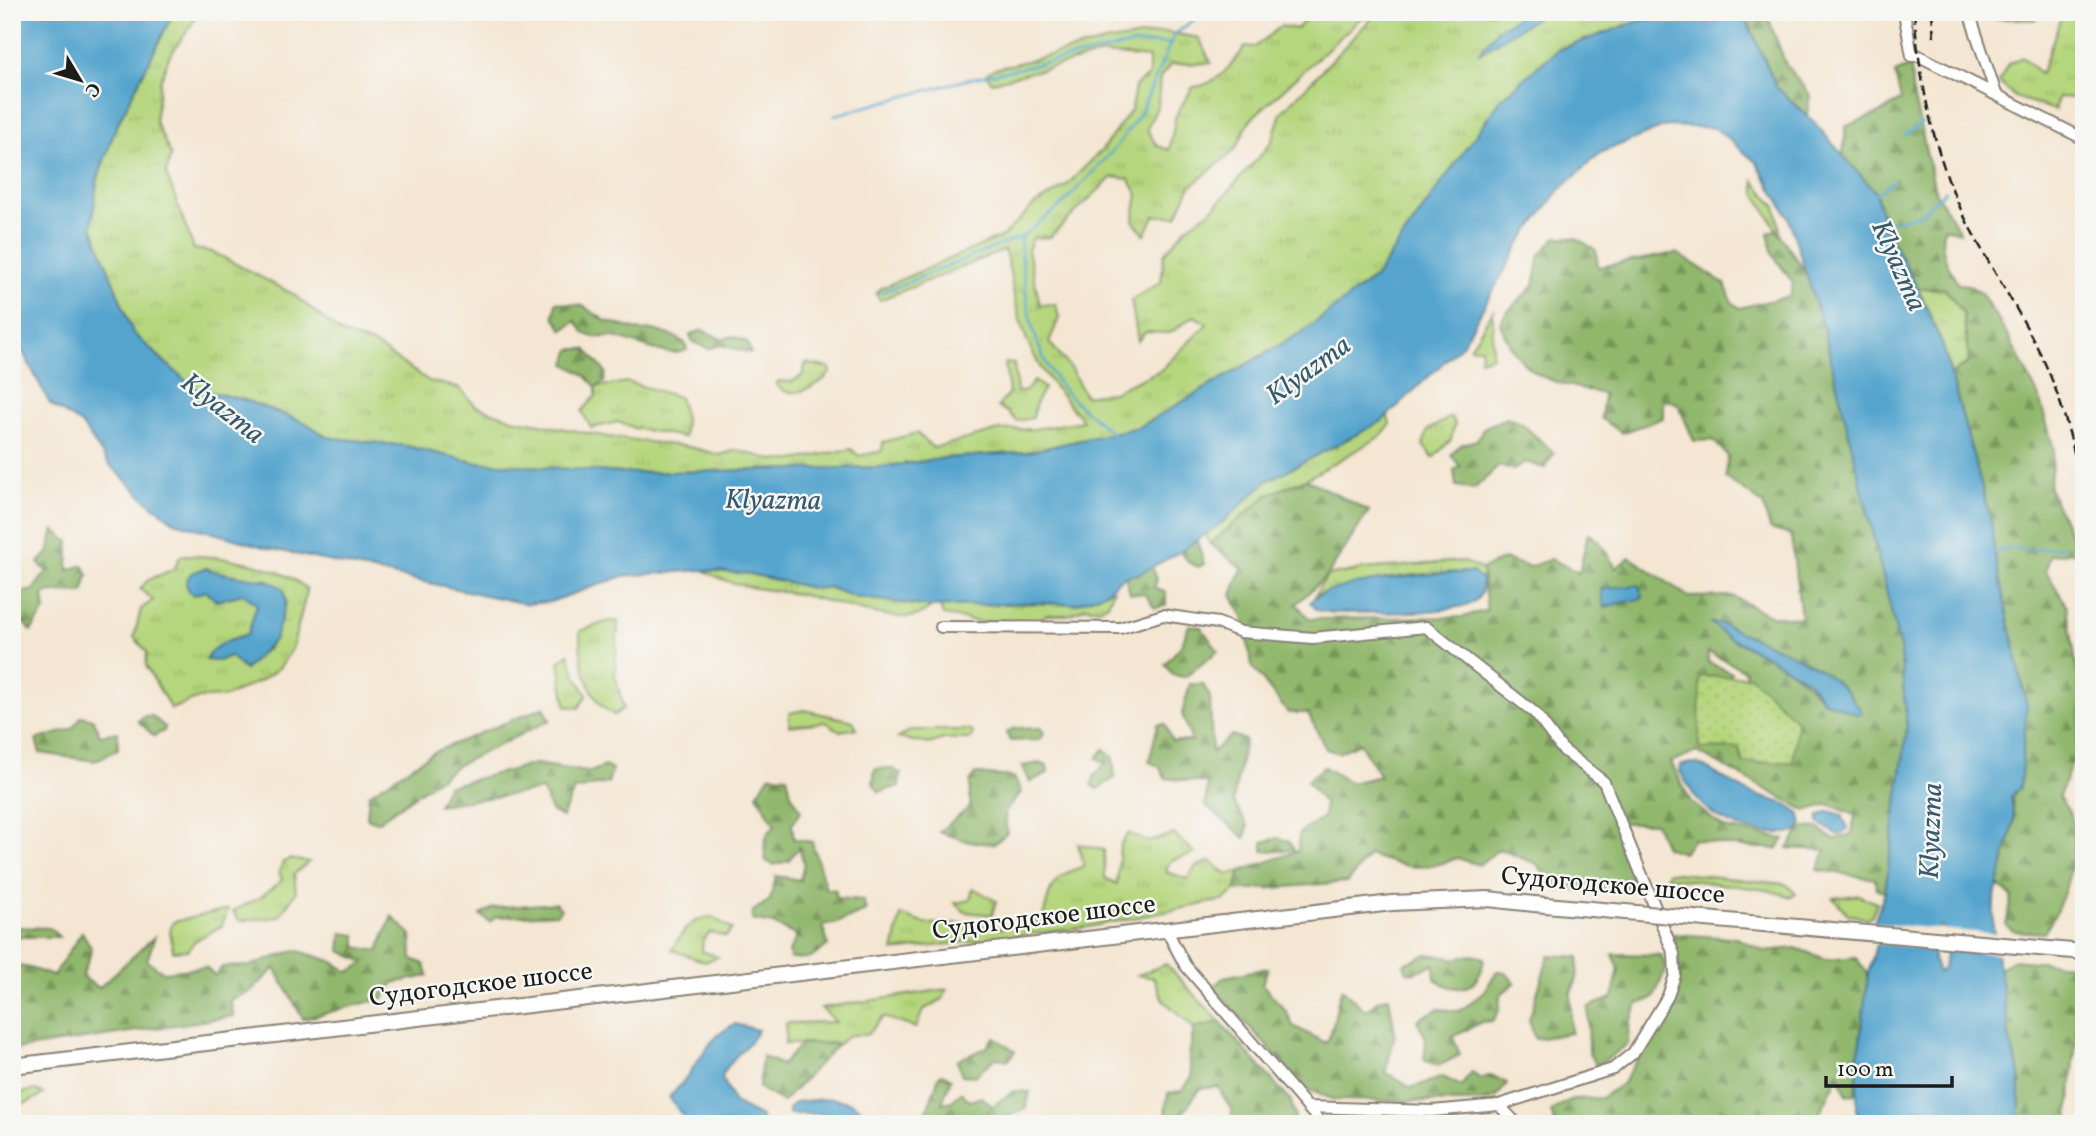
<svg xmlns="http://www.w3.org/2000/svg" width="2096" height="1136" viewBox="0 0 2096 1136" font-family="Vollkorn,serif">
	<defs>
		<pattern id="grass-tufts" width="24" height="20" patternUnits="userSpaceOnUse" patternTransform="scale(1.75)"><rect width="24" height="20" fill="#b5d67d"/><path d="M3 7l-1-3M5 7V3M7 7l1-3M15 17l-1-3M17 17v-4M19 17l1-3" fill="none" stroke="#9bb76b"/></pattern>
		<pattern id="forest-firs" width="22" height="20" patternUnits="userSpaceOnUse" patternTransform="scale(1.75)"><rect width="22" height="20" fill="#90b76c"/><path d="M5 1l3.5 6h-7zM16 11l3.5 6h-7z" fill="#759458"/></pattern>
		<pattern id="garden-dots" width="8" height="8" patternUnits="userSpaceOnUse" patternTransform="scale(1.75)"><rect width="8" height="8" fill="#b5d67d"/><path d="M2 2h.1M6 6h.1" fill="none" stroke="#9bb76b" stroke-width="1.8" stroke-linecap="round"/></pattern>
	</defs>
	<rect width="100%" height="100%" fill="#f6f6f2"/>
	<filter id="ink" filterUnits="userSpaceOnUse"><feTurbulence type="fractalNoise" baseFrequency=".0143" numOctaves="2"/><feDisplacementMap in="SourceGraphic" scale="14" xChannelSelector="R" yChannelSelector="G"/><feConvolveMatrix kernelMatrix="1 2 1 2 8 2 1 2 1" color-interpolation-filters="sRGB"/></filter>
	<filter id="wash" filterUnits="userSpaceOnUse"><feTurbulence type="fractalNoise" baseFrequency=".00686" numOctaves="4" result="noise"/><feDisplacementMap in="SourceGraphic" scale="28" xChannelSelector="R" yChannelSelector="G"/><feGaussianBlur stdDeviation="1.57" result="paint"/><feColorMatrix in="noise" values="0 0 0 0 0 0 0 0 0 0 0 0 0 0 0 0 0 1.4 0 .05"/><feComposite in="paint" operator="in"/></filter>
	<g filter="url(#wash)">
		<rect width="100%" height="100%" fill="#f4e6d2"/>
		<!-- grass -->
		<path fill="url(#grass-tufts)" stroke="#68794c" stroke-width="2" fill-rule="evenodd" d="M 174,12 L 200,12 L 169,57 L 160,82 L 155,121 L 171,155 L 166,173 L 194,249 L 213,252 L 293,294 L 341,333 L 375,345 L 429,381 L 459,388 L 476,406 L 513,419 L 608,437 L 690,447 L 720,455 L 736,450 L 774,460 L 794,460 L 851,449 L 859,456 L 882,451 L 883,442 L 917,433 L 933,448 L 1000,430 L 1034,429 L 1083,421 C 1047,379 1029,360 1016,304 C 1011,286 1011,267 1004,250 L 880,300 L 876,294 L 881,288 L 1003,236 L 1034,205 L 1066,186 L 1101,151 L 1131,110 L 1135,86 L 1149,75 L 1149,58 L 1103,54 L 992,82 L 986,74 L 994,69 L 1104,42 L 1166,32 L 1199,38 L 1211,63 L 1171,64 L 1160,78 L 1158,105 L 1147,129 L 1157,146 L 1169,150 L 1176,115 L 1193,87 C 1215,86 1234,64 1245,46 L 1255,47 L 1281,26 L 1297,29 L 1305,20 L 1300,12 L 1678,12 L 1633,23 L 1557,50 L 1501,99 L 1375,277 L 1307,329 L 1139,427 L 1027,452 L 945,458 L 881,467 L 623,473 L 474,462 L 406,446 L 327,437 L 306,423 L 242,399 L 195,389 L 133,333 L 92,226 L 97,181 L 115,129 ZM 1362,17 L 1372,18 L 1281,113 L 1271,143 L 1213,209 L 1187,227 L 1164,254 L 1161,282 L 1131,300 L 1138,341 L 1145,332 L 1170,333 L 1194,316 L 1207,324 L 1161,370 L 1113,392 L 1085,396 L 1071,369 L 1049,342 L 1059,318 L 1056,304 L 1040,305 L 1028,250 L 1033,238 L 1050,237 L 1112,177 L 1129,179 L 1138,195 L 1133,221 L 1145,235 L 1154,216 L 1177,216 L 1190,187 L 1235,150 L 1250,120 Z
			M 2063,12 L 2075,12 L 2074,98 L 2058,97 L 2055,110 L 2015,97 L 1999,82 L 2008,64 L 2022,57 L 2041,74 Z
			M 1754,181 L 1776,207 L 1781,237 L 1755,192 Z
			M 1918,288 L 1945,289 L 1963,313 L 1969,362 L 1951,375 L 1943,346 Z
			M 1493,311 L 1492,356 L 1480,360 L 1481,348 L 1470,348 Z
			M 806,363 L 830,368 L 831,372 C 821,386 788,403 776,384 L 779,381 L 791,382 L 802,376 Z
			M 1005,363 L 1014,364 L 1017,392 L 1026,391 L 1034,381 L 1044,388 L 1036,402 L 1033,418 L 1016,421 L 1008,412 L 998,407 L 1009,393 Z
			M 627,382 L 679,397 L 685,418 L 684,437 L 634,428 L 618,422 L 591,428 L 582,411 L 596,396 L 596,387 Z
			M 1388,416 L 1390,425 L 1381,436 L 1306,479 L 1269,494 L 1210,544 L 1205,535 L 1267,481 Z
			M 1451,417 L 1455,423 L 1451,440 L 1433,458 L 1423,445 L 1428,430 Z
			M 184,555 C 226,557 272,562 306,588 L 306,595 L 292,649 L 279,668 L 262,680 L 225,697 L 199,698 L 171,709 L 146,666 L 147,652 L 134,637 L 141,609 L 153,600 L 140,589 L 148,580 L 174,569 L 180,556 ZM 206,568 L 224,576 L 269,580 L 268,649 L 256,656 L 245,670 L 230,656 L 218,661 L 206,659 L 228,640 L 248,634 L 257,604 L 243,594 L 216,601 L 206,591 Z
			M 1461,561 L 1482,569 L 1482,580 L 1472,572 C 1420,572 1365,580 1315,595 L 1327,576 L 1364,569 Z
			M 703,570 L 750,574 L 816,589 L 828,587 L 854,597 L 932,607 C 923,614 915,618 902,617 C 868,615 835,602 802,595 C 763,588 738,590 703,570 Z
			M 1114,589 L 1108,604 L 1099,609 L 1085,607 L 1069,615 L 1046,615 L 1038,623 L 979,622 L 943,615 L 940,606 L 1029,603 L 1075,604 Z
			M 609,621 L 618,621 L 615,675 L 624,708 L 614,715 C 588,702 579,658 580,631 Z
			M 569,654 L 575,674 L 587,695 L 579,708 L 566,706 L 559,662 Z
			M 804,710 L 853,721 L 857,728 L 840,731 L 826,722 L 789,726 L 789,713 Z
			M 911,730 L 970,730 L 973,733 L 970,739 L 944,739 L 929,744 L 898,738 Z
			M 1129,833 L 1148,842 L 1174,834 L 1195,853 L 1170,861 L 1166,872 L 1188,879 L 1195,867 L 1211,861 L 1227,875 L 1241,871 L 1235,891 L 1224,900 L 1088,927 L 893,951 L 901,915 L 926,924 L 973,923 L 1000,928 L 1042,920 C 1051,888 1050,877 1084,866 L 1078,844 L 1104,850 L 1105,878 L 1117,884 L 1120,845 Z
			M 290,859 L 309,862 L 294,874 L 296,892 L 279,917 L 239,921 L 233,911 L 261,897 L 282,880 L 279,872 L 283,862 Z
			M 1668,872 L 1786,884 L 1796,894 L 1792,897 L 1767,890 L 1666,877 Z
			M 973,888 L 996,901 L 992,915 L 965,912 L 955,903 L 970,900 Z
			M 1858,895 L 1877,903 L 1872,915 L 1866,919 L 1848,914 L 1833,898 Z
			M 228,909 L 222,926 L 196,940 L 188,950 L 173,951 L 170,931 L 173,922 Z
			M 712,917 L 732,929 L 726,937 L 710,932 L 703,940 L 702,951 L 718,957 L 705,962 L 672,950 C 683,931 689,919 712,917 Z
			M 1166,964 L 1220,1022 L 1194,1028 L 1163,1000 L 1154,978 L 1138,975 Z
			M 947,989 L 943,999 L 923,1010 L 916,1028 L 883,1017 L 866,1035 L 850,1035 L 838,1044 L 785,1044 L 786,1023 L 836,1022 L 821,1008 Z
			M 35,1090 L 44,1094 L 26,1103 L 12,1105 L 12,1095 Z"/>
		<!-- forest -->
		<path fill="url(#forest-firs)" stroke="#566a44" stroke-width="2" fill-rule="evenodd" d="M 1744,12 L 1766,12 L 1786,65 L 1810,95 L 1807,115 L 1777,88 Z
			M 1980,12 L 2043,12 L 2035,20 L 1987,18 Z
			M 1911,66 L 1912,90 L 1935,191 L 1960,232 L 1944,228 C 1938,248 1948,267 1958,284 L 1968,285 L 1981,293 L 2007,334 L 2039,397 L 2054,449 L 2049,488 L 2078,552 L 2050,555 L 2046,571 L 2067,606 L 2082,702 L 2076,752 L 2059,797 C 2063,803 2069,810 2071,816 C 2083,848 2062,907 2044,933 L 2013,931 L 2006,925 L 2012,896 L 1997,885 L 2014,822 L 1991,521 L 1951,375 L 1969,362 L 1963,313 L 1945,289 L 1918,288 L 1884,226 L 1876,193 L 1843,155 L 1846,126 L 1880,113 L 1901,100 L 1895,73 Z
			M 1776,229 L 1806,273 L 1824,330 L 1900,648 L 1907,728 L 1885,892 L 1876,888 L 1875,879 L 1818,870 L 1826,850 L 1788,848 L 1802,827 L 1818,828 L 1834,840 L 1852,834 L 1855,815 L 1828,804 L 1806,811 L 1697,752 L 1671,762 L 1691,802 L 1724,828 L 1784,839 L 1777,849 L 1732,846 L 1693,839 L 1683,853 L 1665,847 L 1655,823 L 1621,823 L 1634,889 L 1556,890 L 1537,864 L 1499,849 L 1479,865 L 1457,858 C 1422,873 1404,867 1369,855 L 1348,882 L 1235,891 L 1241,871 L 1298,851 L 1299,833 L 1324,817 L 1324,803 L 1307,781 L 1324,767 L 1351,783 L 1380,776 L 1360,743 L 1338,753 L 1326,749 L 1308,713 L 1288,713 L 1252,666 L 1243,617 L 1232,595 L 1242,568 L 1210,544 L 1269,494 L 1306,479 L 1369,511 L 1327,576 L 1296,604 L 1310,619 L 1463,617 L 1487,610 L 1482,569 L 1504,559 L 1529,567 L 1551,559 L 1579,573 L 1588,533 L 1599,541 L 1616,568 L 1630,557 L 1689,597 L 1732,596 L 1771,616 L 1801,618 L 1791,535 L 1770,529 L 1763,504 L 1726,478 L 1728,456 L 1713,440 L 1694,441 L 1678,404 L 1663,398 L 1663,418 L 1622,433 L 1601,418 L 1604,394 C 1550,381 1521,380 1500,323 L 1507,312 L 1534,286 L 1540,255 L 1556,237 L 1576,238 L 1596,250 L 1598,267 L 1677,253 L 1725,284 L 1732,302 L 1739,308 L 1790,296 L 1793,283 L 1773,255 L 1768,233 ZM 1712,623 L 1806,661 L 1824,701 C 1808,682 1790,669 1768,657 C 1748,646 1728,640 1712,623 ZM 1708,652 L 1746,671 L 1742,688 L 1729,678 L 1732,673 L 1708,662 Z
			M 556,302 L 583,306 L 606,321 L 641,331 L 653,330 L 673,336 L 685,343 L 687,350 C 669,360 633,340 613,337 C 603,336 596,340 586,334 C 582,331 579,326 576,321 L 563,330 L 554,316 Z
			M 702,330 L 721,339 L 733,336 L 747,342 L 751,353 L 721,345 L 709,349 L 693,342 L 690,335 Z
			M 571,349 L 586,349 L 606,373 L 604,382 L 596,387 L 585,375 L 566,364 Z
			M 1506,418 L 1521,423 L 1554,453 L 1545,468 L 1525,462 L 1514,470 L 1499,466 L 1474,489 L 1456,486 L 1454,470 L 1460,466 L 1451,455 L 1460,445 L 1477,440 L 1483,428 Z
			M 54,530 L 69,542 L 68,570 L 83,565 L 88,575 L 83,593 L 51,592 L 43,595 L 45,611 L 31,631 L 12,611 L 12,591 L 32,591 L 47,571 L 38,563 L 48,553 Z
			M 1197,540 L 1204,564 L 1199,567 L 1191,564 L 1180,552 Z
			M 1152,567 L 1157,579 L 1154,588 L 1166,593 L 1166,606 L 1155,608 L 1145,594 L 1130,593 L 1125,576 Z
			M 1189,625 L 1201,627 L 1218,651 L 1185,677 L 1173,675 L 1165,664 L 1181,646 Z
			M 1190,684 L 1203,684 L 1210,697 L 1212,752 L 1232,735 L 1245,740 L 1233,801 L 1248,826 L 1245,838 L 1205,805 L 1208,783 L 1165,778 L 1159,766 L 1149,762 L 1158,724 L 1165,724 L 1172,741 L 1192,741 L 1182,714 Z
			M 544,707 L 550,720 L 458,765 L 377,822 L 367,818 L 369,794 L 434,752 Z
			M 82,716 L 93,719 L 100,735 L 118,732 L 118,749 L 95,761 L 40,753 L 36,740 L 72,729 Z
			M 144,716 L 152,716 L 165,727 L 164,731 L 154,736 L 138,721 Z
			M 1015,728 L 1041,728 L 1044,734 L 1039,740 L 1010,741 L 1006,733 Z
			M 1104,749 L 1113,757 L 1115,778 L 1098,789 L 1092,785 L 1094,776 L 1105,764 L 1097,758 Z
			M 1041,763 L 1047,766 L 1048,773 L 1030,782 L 1022,766 Z
			M 535,764 L 590,772 L 605,766 L 612,770 L 608,783 L 574,790 L 562,817 L 551,811 L 542,790 L 438,805 L 447,786 Z
			M 891,768 L 901,774 L 899,786 L 879,792 L 873,783 L 875,769 Z
			M 976,774 L 1014,777 L 1021,792 L 1005,812 L 1007,833 L 994,844 L 970,842 L 939,832 L 970,807 L 970,781 Z
			M 770,775 L 787,776 L 791,794 L 801,811 L 792,824 L 794,839 L 812,842 L 826,889 L 836,890 L 836,898 L 863,900 L 866,911 L 834,924 L 823,925 L 828,945 L 811,958 L 790,959 L 789,952 L 797,936 L 773,924 L 752,920 L 753,911 L 770,900 L 776,876 L 800,880 L 804,863 L 799,847 L 788,861 L 774,865 L 766,861 C 763,848 764,834 775,825 L 757,794 Z
			M 1278,838 L 1289,841 L 1294,850 L 1263,851 L 1263,842 Z
			M 555,903 L 561,909 L 557,914 L 495,917 L 490,922 L 480,915 L 493,908 Z
			M 392,916 L 411,935 L 412,959 L 424,964 L 428,976 L 393,983 L 384,998 L 303,1019 L 275,968 L 250,992 L 230,1000 L 234,1016 L 12,1050 L 12,965 L 30,968 L 53,976 L 82,932 L 92,949 L 82,977 L 99,988 L 155,936 L 147,961 L 164,972 L 206,967 L 215,976 L 222,967 L 250,966 L 296,950 L 331,961 L 349,972 L 365,962 L 340,951 L 342,933 L 356,935 L 356,947 L 378,951 Z
			M 12,927 L 50,928 L 59,937 L 12,937 Z
			M 1673,934 L 1737,938 L 1764,951 L 1796,948 L 1828,960 L 1855,957 L 1868,974 L 1855,1094 L 1847,1096 L 1839,1075 L 1820,1112 L 1825,1124 L 1555,1124 L 1551,1111 L 1572,1099 L 1601,1098 L 1623,1083 L 1673,999 L 1680,977 Z
			M 1428,954 L 1458,959 C 1467,954 1475,954 1484,958 C 1480,989 1459,996 1435,979 L 1434,964 L 1414,973 L 1407,972 L 1404,964 Z
			M 1613,954 L 1661,955 L 1666,968 L 1654,998 L 1638,1004 C 1631,1017 1627,1030 1628,1044 L 1597,1066 L 1589,1054 L 1588,1007 L 1612,998 L 1619,969 Z
			M 1549,955 L 1579,957 L 1577,979 L 1571,993 L 1571,1033 L 1535,1039 L 1529,1020 Z
			M 2012,960 L 2083,966 L 2068,1124 L 2020,1124 L 2020,1073 L 2010,1042 L 1998,970 Z
			M 1268,968 L 1262,984 L 1286,1011 L 1293,1026 L 1326,1043 C 1336,1028 1334,1007 1342,989 L 1366,1011 L 1377,1001 L 1389,997 L 1395,1033 L 1386,1072 L 1411,1088 L 1443,1077 L 1461,1086 L 1472,1072 L 1480,1079 L 1491,1075 L 1507,1083 L 1497,1097 L 1483,1102 L 1335,1100 L 1306,1089 L 1213,987 L 1224,977 Z
			M 1497,971 L 1505,972 L 1515,983 L 1500,995 L 1499,1010 L 1493,1021 L 1481,1022 L 1453,1037 L 1460,1055 L 1438,1066 L 1424,1060 L 1426,1038 L 1417,1020 L 1438,1009 L 1460,1011 L 1484,992 Z
			M 1220,1022 L 1291,1101 L 1296,1124 L 1232,1124 L 1232,1111 L 1218,1087 L 1199,1089 L 1181,1117 L 1165,1114 L 1168,1093 L 1181,1091 L 1192,1077 L 1189,1057 L 1194,1028 Z
			M 994,1037 L 1015,1051 L 1009,1060 L 995,1058 L 975,1076 L 962,1075 L 957,1060 L 986,1048 Z
			M 802,1043 L 838,1044 L 783,1102 L 759,1088 L 762,1056 L 782,1065 Z
			M 943,1074 L 951,1079 L 942,1103 L 952,1101 L 961,1092 L 970,1101 L 981,1097 L 993,1106 L 1013,1091 L 1030,1092 L 1026,1108 L 993,1124 L 985,1124 L 971,1114 L 959,1121 L 928,1124 L 924,1119 L 939,1076 Z
			M 1352,1113 L 1409,1119 L 1412,1124 L 1343,1124 Z"/>
		<!-- garden -->
		<path fill="url(#garden-dots)" stroke="#68794c" stroke-width="2" d="M 1750,676 L 1797,721 L 1793,762 L 1743,763 L 1739,748 L 1699,749 L 1700,677 Z"/>
		<!-- water -->
		<path fill="#54a4ce" stroke="#386075" stroke-width="2" fill-rule="evenodd" d="M 12,12 L 174,12 L 115,129 L 97,181 L 92,226 L 133,333 L 195,389 L 242,399 L 306,423 L 327,437 L 406,446 L 474,462 L 623,473 L 881,467 L 945,458 L 1027,452 L 1139,427 L 1307,329 L 1375,277 L 1501,99 L 1557,50 L 1633,23 L 1678,12 L 1723,12 L 1745,17 L 1777,88 L 1814,122 L 1876,193 L 1884,226 L 1918,288 L 1943,346 L 1991,521 L 1994,552 L 2027,706 L 2020,787 L 2011,797 L 2014,822 L 1994,900 L 1993,927 L 2010,1042 L 2020,1073 L 2020,1124 L 1857,1124 L 1857,1064 L 1868,974 L 1876,945 L 1875,919 L 1885,892 L 1907,728 L 1900,648 L 1824,330 L 1788,216 L 1757,163 L 1715,128 L 1666,126 L 1600,153 L 1560,190 L 1522,240 L 1462,345 L 1381,422 L 1267,481 L 1224,521 L 1180,552 L 1139,574 L 1125,576 L 1104,593 L 1075,604 L 1029,603 L 932,607 L 854,597 L 828,587 L 816,589 L 750,574 L 703,570 L 624,576 L 550,602 L 526,604 L 267,548 L 174,522 L 146,500 L 109,464 L 81,424 L 50,404 L 12,331 ZM 1940,926 L 1948,932 L 1944,969 L 1938,972 L 1933,959 L 1935,931 Z
			M 1526,12 L 1545,12 L 1478,54 L 1498,29 Z
			M 206,568 C 229,579 271,574 284,591 L 286,603 L 275,639 L 245,670 L 230,656 L 218,661 L 206,660 C 212,644 233,639 248,634 L 257,604 L 243,594 L 216,601 L 206,591 L 193,595 C 185,587 184,583 191,573 Z
			M 1472,572 L 1482,580 C 1482,587 1483,594 1476,600 C 1456,616 1363,612 1334,613 L 1317,610 L 1310,602 C 1325,581 1443,572 1472,572 Z
			M 1639,585 L 1643,598 L 1604,607 L 1601,589 Z
			M 1711,623 L 1719,623 C 1768,646 1835,662 1862,713 L 1858,715 L 1824,701 L 1808,681 L 1767,656 L 1727,637 Z
			M 1691,763 L 1699,764 L 1752,794 L 1782,803 L 1799,813 L 1802,823 L 1797,832 C 1762,837 1722,828 1698,800 C 1691,792 1686,781 1680,772 L 1681,765 Z
			M 1829,811 L 1842,815 L 1848,829 L 1839,835 L 1818,823 L 1819,816 Z
			M 735,1024 L 758,1030 C 748,1049 730,1057 722,1077 L 734,1103 L 761,1117 L 762,1124 L 688,1124 L 669,1097 C 697,1072 703,1039 735,1024 Z
			M 832,1098 L 852,1103 L 884,1124 L 859,1123 L 824,1114 L 789,1114 L 789,1108 L 796,1102 Z"/>
		<!-- pier -->
		<path fill="#f4e6d2" d="M 1872,923 L 1997,934 L 1999,954 L 1944,949 L 1944,933 L 1941,930 L 1938,949 L 1872,943 Z"/>
		<g fill="none" stroke-linecap="round" stroke-linejoin="round">
			<!-- stream -->
			<path stroke="#54a4ce" stroke-width="2.5" d="M 835,115 L 973,78 L 1134,44 L 1171,43
				M 1905,135 L 1922,123
				M 1876,194 L 1893,181
				M 1883,224 L 1920,214 L 1945,191
				M 881,293 L 1018,238
				M 1113,434 C 1098,420 1078,406 1065,391 C 1028,349 1025,290 1020,238 L 1062,205 L 1117,146 L 1140,114 L 1174,35 L 1204,12
				M 1992,553 L 2009,548 L 2031,550 L 2064,547"/>
		</g>
	</g>
	<g filter="url(#ink)">
		<g fill="none" stroke-linecap="round" stroke-linejoin="round">
			<!-- minor casing -->
			<g stroke="#888177" stroke-width="14">
				<path id="minor" d="M 1904,12 L 1912,56 L 1917,55 L 2084,139
					M 1969,12 L 1996,94
					M 941,627 L 1120,628 L 1163,615 L 1218,623 L 1241,632 L 1313,638 L 1426,627 L 1535,713 L 1562,749 L 1604,782 L 1674,954 L 1675,975 L 1668,996 L 1633,1053 L 1613,1069 L 1499,1105 L 1432,1111 L 1308,1107
					M 1166,929 L 1185,965 L 1322,1124
					M 1499,1105 L 1517,1124"/>
			</g>
			<!-- major casing -->
			<g stroke="#888177" stroke-width="18">
				<path id="major" d="M 12,1066 L 1392,903 L 1488,899 L 1534,904"/>
			</g>
			<!-- minor -->
			<use href="#minor" stroke="#fff" stroke-width="10"/>
			<!-- major -->
			<use href="#major" stroke="#fff" stroke-width="14"/>
			<!-- rail -->
			<path stroke="#1c1c1c" stroke-width="2.5" stroke-dasharray="10 5" stroke-linecap="butt" d="M 1914,12 C 1919,71 1929,129 1950,184 C 1973,243 2010,293 2038,349 C 2062,396 2073,445 2084,497
				M 1932,12 L 1934,38
				M 2080,12 L 2084,65"/>
			<!-- major-bridge casing -->
			<g stroke="#888177" stroke-width="18" stroke-linecap="butt">
				<path id="major-bridge" d="M 1534,904 L 2084,952"/>
			</g>
			<!-- major-bridge -->
			<use href="#major-bridge" stroke="#fff" stroke-width="14"/>
		</g>
	</g>
	<g text-anchor="middle" dominant-baseline="central" stroke-width="5" stroke-linejoin="round" paint-order="stroke">
		<!-- street labels -->
		<g font-size="26" fill="#1c1c1c" stroke="#f6f6f2">
			<text transform="translate(1613 886) rotate(5)">Судогодское шоссе</text>
			<text transform="translate(1044 918) rotate(-7)">Судогодское шоссе</text>
			<text transform="translate(481 985) rotate(-7)">Судогодское шоссе</text>
		</g>
		<!-- water labels -->
		<g font-size="28" font-style="italic" fill="#35596c" stroke="#f6f6f2">
			<text transform="translate(1898 266) rotate(66)">Klyazma</text>
			<text transform="translate(1309 371) rotate(-36)">Klyazma</text>
			<text transform="translate(222 409) rotate(38)">Klyazma</text>
			<text transform="translate(773 501) rotate(1)">Klyazma</text>
			<text transform="translate(1932 831) rotate(-88)">Klyazma</text>
		</g>
	</g>
	<!-- margin -->
	<rect width="2096" height="1136" fill="none" stroke="#f6f6f2" stroke-width="42"/>
	<!-- north arrow -->
	<g transform="translate(80 80) rotate(128)" stroke="#f6f6f2" stroke-width="5" paint-order="stroke">
	<path d="M0-5L12 26L0 18L-12 26Z" fill="#1c1c1c"/>
	<text y="-10" font-size="19" font-weight="bold" text-anchor="middle" fill="#1c1c1c">С</text>
	</g>
	<!-- scale -->
	<path d="M1826 1076v10h126v-10" fill="none" stroke="#1c1c1c" stroke-width="3.5"/>
	<text x="1837" y="1076" font-size="21" fill="#1c1c1c" stroke="#f6f6f2" stroke-width="5" paint-order="stroke">100 m</text>
</svg>
